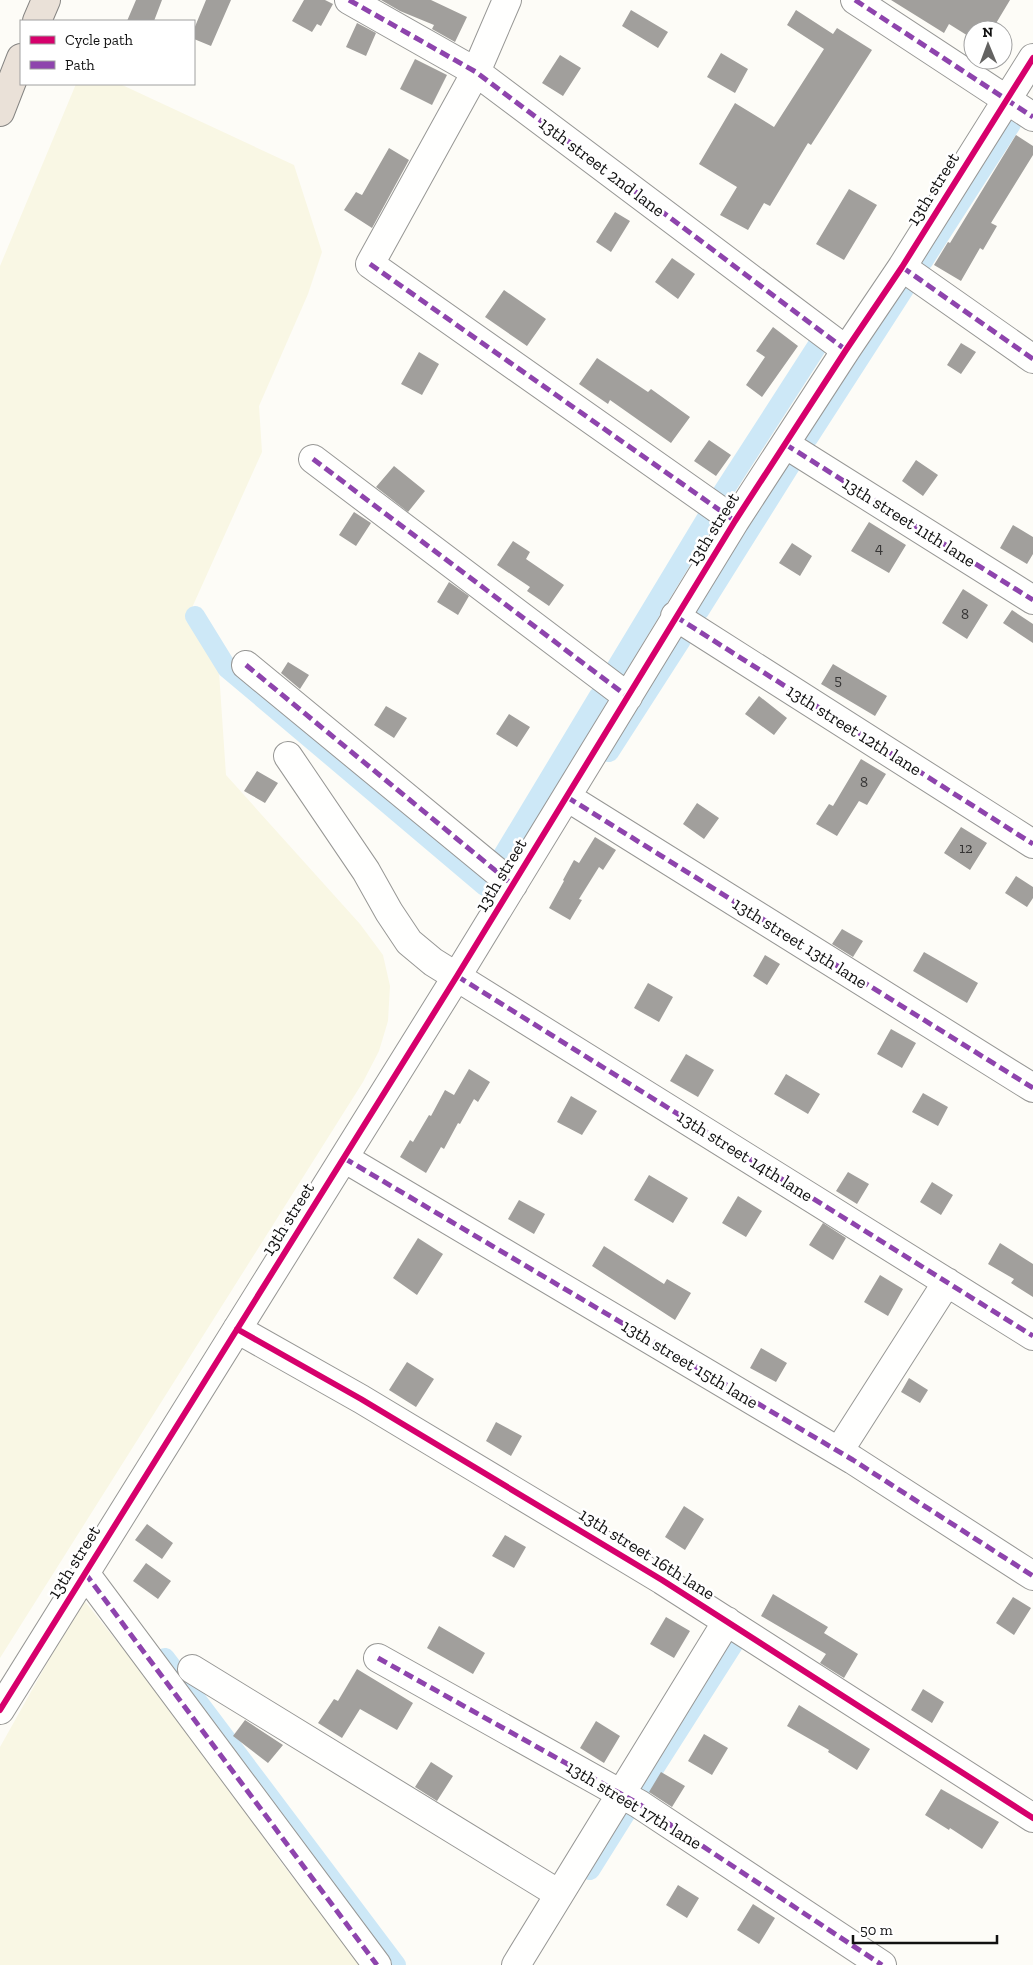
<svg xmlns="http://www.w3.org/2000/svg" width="1033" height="1965" viewBox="0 0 1033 1965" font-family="'Zilla Slab',serif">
	<rect width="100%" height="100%" fill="#fdfcf7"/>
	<!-- farmland -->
	<path fill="#f9f7e4" d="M 76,84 L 120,84 L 294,165 L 322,252 L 308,294 L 259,406 L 262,452 L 186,621 L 208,643 L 219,672 L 226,775 L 360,924 L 383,955 L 390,986 L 388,1021 L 379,1051 L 363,1082 L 0,1658 L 0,266 Z
		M 83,1599 L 183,1724 L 280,1861 L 361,1965 L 0,1965 L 0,1747 Z"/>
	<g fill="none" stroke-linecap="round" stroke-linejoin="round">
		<!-- canal -->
		<path stroke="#cde8f7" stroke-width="20" d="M 923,261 L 1011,124
			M 808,438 L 904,289
			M 723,492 L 819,343
			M 699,611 L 793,461
			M 195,616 L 227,668 L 485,886
			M 615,670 L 708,516
			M 609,752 L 681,640
			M 499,862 L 599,696
			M 165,1658 L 396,1965
			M 643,1786 L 736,1640
			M 590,1870 L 627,1811"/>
	</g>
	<!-- building -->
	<path fill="#a19f9c" d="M 136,0 L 162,0 L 154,21 L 127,21 Z
		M 206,0 L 231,0 L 211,46 L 194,39 L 194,29 Z
		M 304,0 L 325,0 L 333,4 L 321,26 L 317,24 L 312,32 L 292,21 Z
		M 381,0 L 431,0 L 467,17 L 455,42 L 432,29 L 434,25 L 400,11 Z
		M 891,0 L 1010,0 L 992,30 L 973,30 L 973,39 L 949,24 L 944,33 Z
		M 631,10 L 668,32 L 658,48 L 622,26 Z
		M 796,10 L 833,34 L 837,28 L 872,50 L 811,145 L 808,143 L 770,206 L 764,203 L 748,230 L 720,215 L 737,187 L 699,164 L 735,103 L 774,127 L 824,49 L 787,25 Z
		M 357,23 L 376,33 L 366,56 L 346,47 Z
		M 721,53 L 748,69 L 735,93 L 707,77 Z
		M 560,55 L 581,68 L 563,96 L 542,83 Z
		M 415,59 L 447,75 L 432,105 L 400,89 Z
		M 1016,135 L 1033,146 L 1033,155 L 991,223 L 997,226 L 983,250 L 980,248 L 961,281 L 934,265 L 948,242 L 950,243 Z
		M 389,148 L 409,160 L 372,228 L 344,210 L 356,192 L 362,195 Z
		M 849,189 L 877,205 L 844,260 L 816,244 Z
		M 615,212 L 630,221 L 611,252 L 596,242 Z
		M 672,258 L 695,274 L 678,299 L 655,282 Z
		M 504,290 L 546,319 L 527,346 L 485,317 Z
		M 773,327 L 798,346 L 762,397 L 746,385 L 765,357 L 756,351 Z
		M 961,343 L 976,352 L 961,374 L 947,365 Z
		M 419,352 L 439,364 L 422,395 L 401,384 Z
		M 597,358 L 648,392 L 651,389 L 690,417 L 671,443 L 610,400 L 608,404 L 579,384 Z
		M 709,440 L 731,455 L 716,476 L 694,461 Z
		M 916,460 L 938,475 L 923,496 L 902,481 Z
		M 394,466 L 425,491 L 408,512 L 376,487 Z
		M 354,512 L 371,523 L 356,546 L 339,535 Z
		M 869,522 L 906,545 L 889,573 L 851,551 Z
		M 1013,525 L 1033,537 L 1033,554 L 1027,564 L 1000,548 Z
		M 513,541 L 530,552 L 526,559 L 564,585 L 549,606 L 527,591 L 530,587 L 497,565 Z
		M 792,543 L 812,556 L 800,576 L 779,563 Z
		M 449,582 L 469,596 L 458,615 L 437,602 Z
		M 963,589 L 988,605 L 967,639 L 942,623 Z
		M 1012,610 L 1033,624 L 1033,643 L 1003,623 Z
		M 288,662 L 309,675 L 300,689 L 281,673 Z
		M 833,664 L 887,696 L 875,716 L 821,684 Z
		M 759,696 L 787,718 L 774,735 L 745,714 Z
		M 386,706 L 407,718 L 394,738 L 374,725 Z
		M 509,714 L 530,727 L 517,747 L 496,734 Z
		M 861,759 L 886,774 L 867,805 L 859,801 L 837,836 L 816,824 L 829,804 L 833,806 Z
		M 257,771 L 278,783 L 265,803 L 244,791 Z
		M 697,803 L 719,818 L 704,839 L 683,824 Z
		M 961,827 L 987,843 L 970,870 L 944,853 Z
		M 595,837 L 616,850 L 603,870 L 599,867 L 579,899 L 582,900 L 570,920 L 549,908 L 564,881 L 563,880 L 574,860 L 579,863 Z
		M 1016,876 L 1033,887 L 1033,898 L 1027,907 L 1005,893 Z
		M 842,929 L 863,941 L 853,957 L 832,944 Z
		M 924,952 L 978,983 L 967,1003 L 913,971 Z
		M 765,955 L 780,964 L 767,985 L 753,976 Z
		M 648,983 L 673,997 L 659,1022 L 634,1008 Z
		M 891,1029 L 916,1043 L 902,1068 L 877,1054 Z
		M 686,1054 L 714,1070 L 698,1097 L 670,1081 Z
		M 469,1069 L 490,1082 L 478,1102 L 474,1099 L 460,1124 L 458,1123 L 444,1149 L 441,1147 L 426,1173 L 400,1157 L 410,1140 L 413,1142 L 429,1115 L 431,1116 L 445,1090 L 454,1095 Z
		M 786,1074 L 820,1094 L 808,1114 L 774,1094 Z
		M 923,1093 L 948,1107 L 938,1126 L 912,1112 Z
		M 571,1096 L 597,1111 L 582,1135 L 557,1122 Z
		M 848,1172 L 869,1184 L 857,1204 L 836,1191 Z
		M 649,1175 L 688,1198 L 673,1223 L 634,1200 Z
		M 932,1182 L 953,1195 L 941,1215 L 920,1202 Z
		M 738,1196 L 762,1211 L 746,1237 L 722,1223 Z
		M 519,1200 L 545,1214 L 534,1234 L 508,1219 Z
		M 823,1223 L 846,1238 L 833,1260 L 809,1245 Z
		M 418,1238 L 443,1254 L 417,1295 L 393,1278 Z
		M 1000,1243 L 1033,1264 L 1033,1297 L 1011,1283 L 1014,1279 L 988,1264 Z
		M 604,1246 L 664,1284 L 667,1279 L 691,1293 L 675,1320 L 592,1266 Z
		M 880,1275 L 903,1289 L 888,1316 L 864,1302 Z
		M 761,1348 L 787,1363 L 776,1382 L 750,1368 Z
		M 407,1362 L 434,1379 L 416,1407 L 389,1390 Z
		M 909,1378 L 928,1390 L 920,1403 L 901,1392 Z
		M 496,1422 L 522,1436 L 511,1456 L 486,1441 Z
		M 684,1506 L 704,1519 L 685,1550 L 665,1537 Z
		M 147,1524 L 173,1543 L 162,1559 L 135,1540 Z
		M 505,1535 L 526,1547 L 514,1568 L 492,1556 Z
		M 146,1563 L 171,1581 L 158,1599 L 133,1581 Z
		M 773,1594 L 828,1627 L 824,1633 L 858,1654 L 844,1678 L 820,1663 L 826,1654 L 761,1616 Z
		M 1013,1597 L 1031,1608 L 1014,1635 L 996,1623 Z
		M 666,1617 L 690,1631 L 674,1658 L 650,1644 Z
		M 439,1626 L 485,1653 L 473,1674 L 427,1648 Z
		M 357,1669 L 413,1703 L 397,1730 L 360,1709 L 342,1738 L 318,1723 L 334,1699 L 338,1701 Z
		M 923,1689 L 944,1702 L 932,1723 L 911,1710 Z
		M 799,1705 L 870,1749 L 857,1770 L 828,1752 L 829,1750 L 787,1726 Z
		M 245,1720 L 283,1745 L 268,1763 L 233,1736 Z
		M 596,1721 L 620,1736 L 604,1763 L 580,1748 Z
		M 704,1734 L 728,1748 L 712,1775 L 688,1761 Z
		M 431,1762 L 453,1776 L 437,1801 L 415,1787 Z
		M 661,1772 L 685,1786 L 672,1807 L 649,1792 Z
		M 941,1789 L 999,1822 L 982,1849 L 950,1828 L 949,1830 L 925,1815 Z
		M 678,1885 L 699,1898 L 687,1918 L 666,1905 Z
		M 753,1904 L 775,1918 L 759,1944 L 737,1930 Z"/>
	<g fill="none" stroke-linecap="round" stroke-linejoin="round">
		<!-- minor casing -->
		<g stroke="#979795" stroke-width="30">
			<path id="minor" d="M 349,0 L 476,72 L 846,350
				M 507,0 L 476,72 L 370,264 L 735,521
				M 855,0 L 1033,117
				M 902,267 L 1033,359
				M 785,444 L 1033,600
				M 313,459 L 628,697
				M 675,616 L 1033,844
				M 246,665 L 513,885
				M 288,756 L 366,871 L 389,912 L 409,942 L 433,962 L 1033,1336
				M 567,797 L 1033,1088
				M 344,1158 L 853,1460 L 1033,1576
				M 237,1329 L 361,1399 L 662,1580 L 1033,1818
				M 839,1451 L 947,1282
				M 85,1573 L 377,1965
				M 378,1658 L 639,1804 L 882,1965
				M 192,1669 L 559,1894
				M 0,1710 L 457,976 L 735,521 L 846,350 L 902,267 L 1033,58
				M 516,1965 L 727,1621"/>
		</g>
		<!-- highway casing -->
		<g stroke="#858482" stroke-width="30">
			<path id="highway" d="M 37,21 L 46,0
				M 0,112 L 21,58"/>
		</g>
		<!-- minor -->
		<use href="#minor" stroke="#fffffe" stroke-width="28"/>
		<!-- highway -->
		<use href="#highway" stroke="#eae1d8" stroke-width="28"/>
		<!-- quiet -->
		<path stroke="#8e44ad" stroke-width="5" stroke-dasharray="10 5" stroke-linecap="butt" d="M 349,0 L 476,72 L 846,350
			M 855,0 L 1033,117
			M 370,264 L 735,521
			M 902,267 L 1033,359
			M 785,444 L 1033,600
			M 313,459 L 628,697
			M 675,616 L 1033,844
			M 246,665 L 513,885
			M 567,797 L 1033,1088
			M 457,976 L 1033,1336
			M 344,1158 L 853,1460 L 1033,1576
			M 85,1573 L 377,1965
			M 378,1658 L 639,1804 L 882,1965"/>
		<!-- cycleway casing -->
		<g stroke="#fff" stroke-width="9">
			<path id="cycleway" d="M 237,1329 L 361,1399 L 662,1580 L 1033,1818
				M 0,1710 L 457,976 L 735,521 L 846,350 L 902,267 L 1033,58"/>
		</g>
		<!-- cycleway -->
		<use href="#cycleway" stroke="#d6006c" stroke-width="6"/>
	</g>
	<g text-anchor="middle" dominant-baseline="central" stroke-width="5" stroke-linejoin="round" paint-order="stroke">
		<!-- number labels -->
		<g font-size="15" fill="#353434">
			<text x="879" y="548">4</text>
			<text x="965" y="614">8</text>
			<text x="838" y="680">5</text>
			<text x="864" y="782">8</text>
			<text x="966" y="848">12</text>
		</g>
		<!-- street labels -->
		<g font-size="18" fill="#111" stroke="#fff">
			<text transform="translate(602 167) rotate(37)">13th street 2nd lane</text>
			<text transform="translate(933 189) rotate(-58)">13th street</text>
			<text transform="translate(909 522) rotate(32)">13th street 11th lane</text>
			<text transform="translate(713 529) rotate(-58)">13th street</text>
			<text transform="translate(854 730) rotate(32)">13th street 12th lane</text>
			<text transform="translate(501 875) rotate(-59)">13th street</text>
			<text transform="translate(800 943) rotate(32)">13th street 13th lane</text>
			<text transform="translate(745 1156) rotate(32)">13th street 14th lane</text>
			<text transform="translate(288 1219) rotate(-58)">13th street</text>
			<text transform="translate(690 1364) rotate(31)">13th street 15th lane</text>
			<text transform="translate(647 1554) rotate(32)">13th street 16th lane</text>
			<text transform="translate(74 1562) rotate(-58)">13th street</text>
			<text transform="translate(634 1805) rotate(31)">13th street 17th lane</text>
		</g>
	</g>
	<!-- legend -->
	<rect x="20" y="20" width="175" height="65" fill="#ffffff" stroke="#a0a0a0"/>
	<rect x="30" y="36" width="25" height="8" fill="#d6006c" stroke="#a0a0a0"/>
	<text x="65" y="45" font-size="15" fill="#111111">Cycle path</text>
	<rect x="30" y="61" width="25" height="8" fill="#8e44ad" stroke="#a0a0a0"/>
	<text x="65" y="70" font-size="15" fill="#111111">Path</text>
	<!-- north arrow -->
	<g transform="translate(988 45) rotate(359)"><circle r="24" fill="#ffffff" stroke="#a0a0a0"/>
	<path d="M0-4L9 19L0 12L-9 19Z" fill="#646362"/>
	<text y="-8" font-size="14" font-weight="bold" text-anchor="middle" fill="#111111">N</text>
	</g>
	<!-- scale -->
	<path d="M853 1935v8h144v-8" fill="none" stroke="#111111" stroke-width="2.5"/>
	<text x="860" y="1935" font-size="15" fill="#111111" stroke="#ffffff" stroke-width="4" paint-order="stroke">50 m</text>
</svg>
